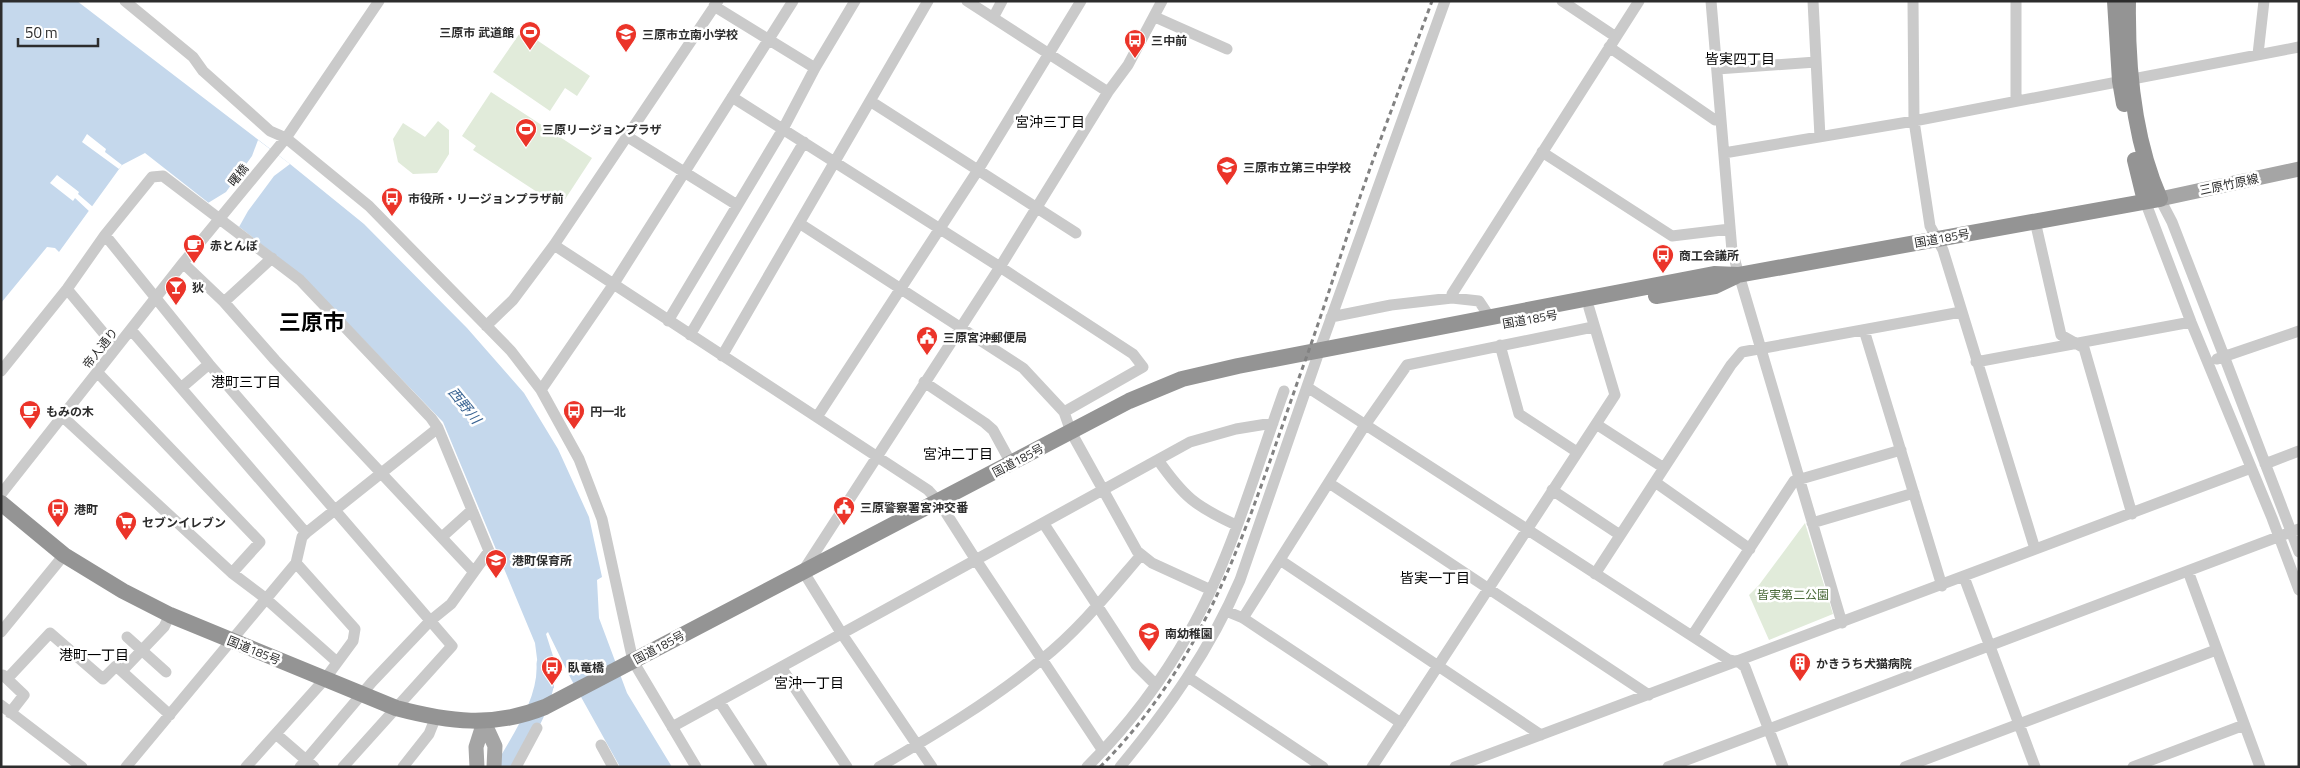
<svg xmlns="http://www.w3.org/2000/svg" width="2300" height="768" viewBox="0 0 2300 768" font-family="'Titillium Web','Noto Sans JP',sans-serif">
	<rect width="100%" height="100%" fill="#fff"/>
	<!-- green -->
	<path fill="#e1ebda" d="M 522,30 L 590,76 L 577,96 L 565,88 L 550,111 L 493,72 Z
		M 491,92 L 592,158 L 560,207 L 473,150 L 476,146 L 462,136 Z
		M 438,121 L 449,130 L 449,154 L 437,173 L 413,174 L 398,162 L 393,139 L 403,123 L 425,137 Z
		M 1805,523 L 1833,614 L 1769,640 L 1749,595 L 1759,585 Z"/>
	<!-- water -->
	<path fill="#c5d8ec" d="M 1,1 L 77,1 L 290,164 L 364,224 L 467,328 L 524,393 L 558,449 L 589,517 L 602,577 L 597,580 L 599,618 L 627,693 L 672,767 L 620,767 L 571,679 L 548,632 L 546,634 L 553,656 L 554,688 L 537,692 L 539,674 L 535,643 L 443,422 L 303,277 L 145,153 L 122,165 L 59,252 L 55,248 L 47,247 L 1,303 Z"/>
	<!-- pier -->
	<path fill="#fff" d="M 87,134 L 106,149 L 105,152 L 122,165 L 119,169 L 82,142 Z
		M 258,140 L 290,164 L 274,176 L 248,211 L 239,227 L 208,203 L 226,192 L 252,156 Z
		M 57,175 L 79,192 L 78,194 L 93,207 L 90,212 L 75,198 L 73,201 L 50,183 Z"/>
	<g fill="none" stroke-linecap="round" stroke-linejoin="round">
		<!-- river -->
		<path stroke="#c5d8ec" stroke-width="19" d="M 506,766 C 523,736 548,700 546,664"/>
		<!-- minor -->
		<path stroke="#cacaca" stroke-width="11" d="M 125,1 L 193,57 L 203,71 L 270,131 L 286,138 L 369,206 L 511,351 L 541,390 L 579,459 L 602,519 L 633,661 L 696,767
			M 967,1 L 1108,92
			M 1562,1 L 1616,37
			M 1711,1 L 1732,251 L 1842,623
			M 1813,1 L 1820,137
			M 1913,1 L 1914,121 L 1930,226 L 1943,250 L 2035,549
			M 714,6 L 815,68
			M 1155,17 L 1227,49
			M 993,18 L 1002,1
			M 1609,47 L 1715,120 L 1721,120
			M 2258,54 L 2264,1
			M 1717,69 L 1816,62
			M 732,97 L 1000,267 L 1133,354 L 1143,367 L 1064,412
			M 2016,100 L 2016,1
			M 870,101 L 1076,233
			M 628,137 L 737,205
			M 1542,152 L 1672,236 L 1730,229
			M 1724,153 L 1914,121 L 2299,47
			M 2160,199 L 2172,222 L 2224,356 L 2299,552
			M 2145,201 L 2191,322 L 2272,518 L 2299,590
			M 2035,221 L 2061,335 L 2084,348 L 2132,514
			M 799,223 L 1023,368 L 1064,412 L 1071,432 L 1137,551 L 1152,563 L 1211,590
			M 105,235 L 209,364 L 452,646 L 343,767
			M 554,245 L 928,490 L 939,502 L 976,560 L 1103,751
			M 183,263 L 224,302 L 275,360 L 474,572
			M 67,289 L 116,348
			M 1452,298 L 1452,294 L 1639,1
			M 224,302 L 272,258
			M 1331,317 L 1391,305 L 1452,298 L 1479,301 L 1489,316
			M 668,321 L 783,129 L 815,68 L 855,1
			M 486,326 L 513,300 L 554,245 L 718,1
			M 1864,330 L 1942,586
			M 132,331 L 306,533
			M 690,335 L 804,142
			M 1500,345 L 1519,414 L 1577,452
			M 722,356 L 928,1
			M 2217,359 L 2299,331
			M 1976,362 L 2191,322
			M 1,371 L 67,289 L 105,235 L 152,177 L 163,176 L 300,280 L 431,418 L 438,428 L 489,551 L 451,604 L 430,621 L 372,682 L 300,767
			M 98,373 L 260,542 L 232,573
			M 924,382 L 985,423 L 993,430 L 1011,463
			M 1307,387 L 1729,660 L 1739,662 L 1745,667 L 1783,767
			M 181,388 L 209,364
			M 541,390 L 613,285 L 793,1
			M 63,417 L 232,573 L 265,598 L 337,662
			M 817,417 L 978,170 L 1081,1
			M 1596,424 L 1664,468
			M 1158,460 C 1184,497 1195,506 1236,525
			M 2265,464 L 2299,451
			M 1655,482 L 1750,549
			M 1329,483 L 1649,695
			M 1552,490 L 1620,535
			M 1,494 L 183,263 L 286,138 L 379,1
			M 1812,523 L 1914,493
			M 1044,524 L 1136,665 L 1156,685
			M 442,537 L 472,510
			M 1280,560 L 1541,735
			M 2188,571 L 2260,767
			M 1595,574 L 1731,365 L 1742,352 L 1961,312
			M 1964,577 L 2035,767
			M 1226,611 L 1243,618 L 1401,723
			M 1243,618 L 1365,425 L 1407,365 L 1593,327
			M 1,632 L 64,555
			M 1692,636 L 1794,481 L 1901,450
			M 127,637 L 166,672
			M 781,667 L 847,767
			M 122,671 L 164,627 L 170,615
			M 3,675 L 24,695 L 10,713
			M 1188,677 L 1323,767
			M 7,679 L 50,633 L 103,679 L 116,666 L 170,715
			M 719,701 L 762,767
			M 1,705 L 82,767
			M 672,727 L 1190,442 L 1236,429 L 1273,423
			M 276,734 L 314,767
			M 601,745 L 613,767
			M 126,767 L 296,563
			M 246,767 L 325,679 L 353,641 L 355,629 L 296,563 L 302,537 L 306,533 L 438,428
			M 403,767 L 429,734 L 435,719
			M 516,767 L 537,728
			M 879,767 C 936,734 991,701 1041,660 C 1079,630 1110,591 1141,555
			M 932,767 L 842,634 L 803,571 L 1000,267 L 1108,92 L 1128,65 L 1162,1
			M 1087,767 C 1128,726 1162,681 1190,631 C 1230,561 1256,469 1284,391
			M 1120,767 C 1168,709 1210,650 1240,580 L 1320,349 L 1445,1
			M 1372,767 L 1615,395 L 1589,308
			M 1455,767 L 2251,468
			M 1668,767 L 2299,529
			M 1905,767 L 2216,650
			M 2133,767 L 2244,725"/>
		<!-- major -->
		<path stroke="#a5a5a5" stroke-width="15" d="M 2160,199 L 2299,169
			M 484,722 L 495,746 L 494,767
			M 477,767 L 476,747 L 484,722"/>
		<!-- highway -->
		<path stroke="#949494" stroke-width="16" d="M 2115,1 L 2120,81 L 2124,104
			M 2135,160 L 2145,201
			M 1656,296 L 1715,286 L 1736,276
			M 1,503 L 64,555 L 123,591 L 170,615 L 396,708 C 449,722 493,728 545,707 L 1129,401 L 1182,379 L 1238,366 L 1714,274 L 1738,275 L 2160,199 C 2133,138 2127,67 2128,1"/>
		<!-- rail -->
		<path stroke="#828282" stroke-width="3" stroke-dasharray="5 4" stroke-linecap="butt" d="M 1100,767 C 1211,656 1250,516 1301,372 C 1322,315 1340,257 1359,200 C 1382,133 1408,67 1432,1"/>
	</g>
	<!-- icons -->
	<defs>
		<g id="stadium-pin" transform="scale(1.125)"><path d="M0 17L-7.5 6A9.5 9.5 0 1 1 7.5 6Z" fill="#eb3429" stroke="#fff"/><path d="M0-5a6.5 5 0 1 0 0 10a6.5 5 0 1 0 0-10ZM-3.5-1.8h7v3.6h-7Z" fill="#fff"/></g>
		<g id="school-pin" transform="scale(1.125)"><path d="M0 17L-7.5 6A9.5 9.5 0 1 1 7.5 6Z" fill="#eb3429" stroke="#fff"/><path d="M0-5L7-2L0 1L-7-2ZM-4 1L0 2.5L4 1V4Q0 6-4 4Z" fill="#fff"/></g>
		<g id="bus-pin" transform="scale(1.125)"><path d="M0 17L-7.5 6A9.5 9.5 0 1 1 7.5 6Z" fill="#eb3429" stroke="#fff"/><path d="M-5-6H5V4H4V6H2V4H-2V6H-4V4H-5ZM-3.5-4V0h7V-4ZM-3.5 1.2v1.5H-2V1.2ZM2 1.2v1.5H3.5V1.2Z" fill="#fff"/></g>
		<g id="cafe-pin" transform="scale(1.125)"><path d="M0 17L-7.5 6A9.5 9.5 0 1 1 7.5 6Z" fill="#eb3429" stroke="#fff"/><path d="M-5.5-4.5H6V0H3Q3 3.5 0 3.5H-2.5Q-5.5 3.5-5.5 0ZM3-3.2v2h1.7v-2ZM-6 4.5H4V6H-6Z" fill="#fff"/></g>
		<g id="bar-pin" transform="scale(1.125)"><path d="M0 17L-7.5 6A9.5 9.5 0 1 1 7.5 6Z" fill="#eb3429" stroke="#fff"/><path d="M-6-5H6L.8 .8V4.5H3.5V6h-7V4.5H-.8V.8Z" fill="#fff"/></g>
		<g id="civic-pin" transform="scale(1.125)"><path d="M0 17L-7.5 6A9.5 9.5 0 1 1 7.5 6Z" fill="#eb3429" stroke="#fff"/><path d="M-.6-6.5H3V-4.5H.6V-3L4-1V1h2V6H-6V1h2V-1L-.6-3ZM-1.2 2.5V6h2.4V2.5Z" fill="#fff"/></g>
		<g id="supermarket-pin" transform="scale(1.125)"><path d="M0 17L-7.5 6A9.5 9.5 0 1 1 7.5 6Z" fill="#eb3429" stroke="#fff"/><path d="M-6-5.5h2.5l.6 2H6L4.5 2H-2.5L-4.4-4H-6ZM-1.5 3.2a1.3 1.3 0 1 0 .1 0ZM3 3.2a1.3 1.3 0 1 0 .1 0Z" fill="#fff"/></g>
		<g id="building-pin" transform="scale(1.125)"><path d="M0 17L-7.5 6A9.5 9.5 0 1 1 7.5 6Z" fill="#eb3429" stroke="#fff"/><path d="M-4-6H4V6H1V3H-1V6H-4ZM-2.5-4.3h1.7v1.8h-1.7ZM.8-4.3h1.7v1.8H.8ZM-2.5-1h1.7V.8h-1.7ZM.8-1h1.7V.8H.8Z" fill="#fff"/></g>
	</defs>
	<g fill-rule="evenodd">
		<use href="#stadium-pin" x="530" y="32"/>
		<use href="#school-pin" x="626" y="34"/>
		<use href="#bus-pin" x="1135" y="40"/>
		<use href="#stadium-pin" x="526" y="129"/>
		<use href="#school-pin" x="1227" y="167"/>
		<use href="#bus-pin" x="392" y="198"/>
		<use href="#cafe-pin" x="194" y="245"/>
		<use href="#bus-pin" x="1663" y="255"/>
		<use href="#bar-pin" x="176" y="287"/>
		<use href="#civic-pin" x="927" y="337"/>
		<use href="#cafe-pin" x="30" y="411"/>
		<use href="#bus-pin" x="574" y="411"/>
		<use href="#civic-pin" x="844" y="507"/>
		<use href="#bus-pin" x="58" y="509"/>
		<use href="#supermarket-pin" x="126" y="522"/>
		<use href="#school-pin" x="496" y="560"/>
		<use href="#school-pin" x="1149" y="633"/>
		<use href="#building-pin" x="1800" y="663"/>
		<use href="#bus-pin" x="552" y="667"/>
	</g>
	<g text-anchor="middle" dominant-baseline="central" stroke-width="5" stroke-linejoin="round" paint-order="stroke">
		<!-- poi labels -->
		<g font-size="12" font-weight="bold" fill="#2d2d2d" stroke="#fff" text-anchor="start">
			<text x="514" y="32" text-anchor="end">三原市 武道館</text>
			<text x="642" y="34">三原市立南小学校</text>
			<text x="1151" y="40">三中前</text>
			<text x="542" y="129">三原リージョンプラザ</text>
			<text x="1243" y="167">三原市立第三中学校</text>
			<text x="408" y="198">市役所・リージョンプラザ前</text>
			<text x="210" y="245">赤とんぼ</text>
			<text x="1679" y="255">商工会議所</text>
			<text x="192" y="287">狄</text>
			<text x="943" y="337">三原宮沖郵便局</text>
			<text x="46" y="411">もみの木</text>
			<text x="590" y="411">円一北</text>
			<text x="860" y="507">三原警察署宮沖交番</text>
			<text x="74" y="509">港町</text>
			<text x="142" y="522">セブンイレブン</text>
			<text x="512" y="560">港町保育所</text>
			<text x="1165" y="633">南幼稚園</text>
			<text x="1816" y="663">かきうち犬猫病院</text>
			<text x="568" y="667">臥竜橋</text>
		</g>
		<!-- street labels -->
		<g font-size="12" fill="#2d2d2d" stroke="#fff">
			<text transform="translate(238 175) rotate(-51)">曙橋</text>
			<text transform="translate(2229 184) rotate(-12)">三原竹原線</text>
			<text transform="translate(1942 238) rotate(-10)">国道185号</text>
			<text transform="translate(1530 319) rotate(-10)">国道185号</text>
			<text transform="translate(100 348) rotate(-51)">帝人通り</text>
			<text transform="translate(1018 460) rotate(-28)">国道185号</text>
			<text transform="translate(659 647) rotate(-28)">国道185号</text>
			<text transform="translate(254 650) rotate(22)">国道185号</text>
		</g>
		<!-- park labels -->
		<g font-size="12" fill="#4a6a39" stroke="#fff">
			<text x="1793" y="594">皆実第二公園</text>
		</g>
		<!-- neighbourhood labels -->
		<g font-size="14" fill="#000" stroke="#fff">
			<text x="1740" y="58">皆実四丁目</text>
			<text x="1050" y="121">宮沖三丁目</text>
			<text x="246" y="381">港町三丁目</text>
			<text x="958" y="453">宮沖二丁目</text>
			<text x="1435" y="577">皆実一丁目</text>
			<text x="94" y="654">港町一丁目</text>
			<text x="809" y="682">宮沖一丁目</text>
		</g>
		<!-- water labels -->
		<g font-size="14" font-style="italic" fill="#396392" stroke="#fff">
			<text transform="translate(465 405) rotate(51)">西野川</text>
		</g>
		<!-- town labels -->
		<g font-size="22" font-weight="bold" fill="#000" stroke="#fff">
			<text x="312" y="322">三原市</text>
		</g>
	</g>
	<!-- border -->
	<rect width="2300" height="768" fill="none" stroke="#2d2d2d" stroke-width="5"/>
	<!-- scale -->
	<path d="M18 38v8h80v-8" fill="none" stroke="#2d2d2d" stroke-width="2.5"/>
	<text x="25" y="38" font-size="15" fill="#2d2d2d" stroke="#ffffff" stroke-width="4" paint-order="stroke">50 m</text>
</svg>
